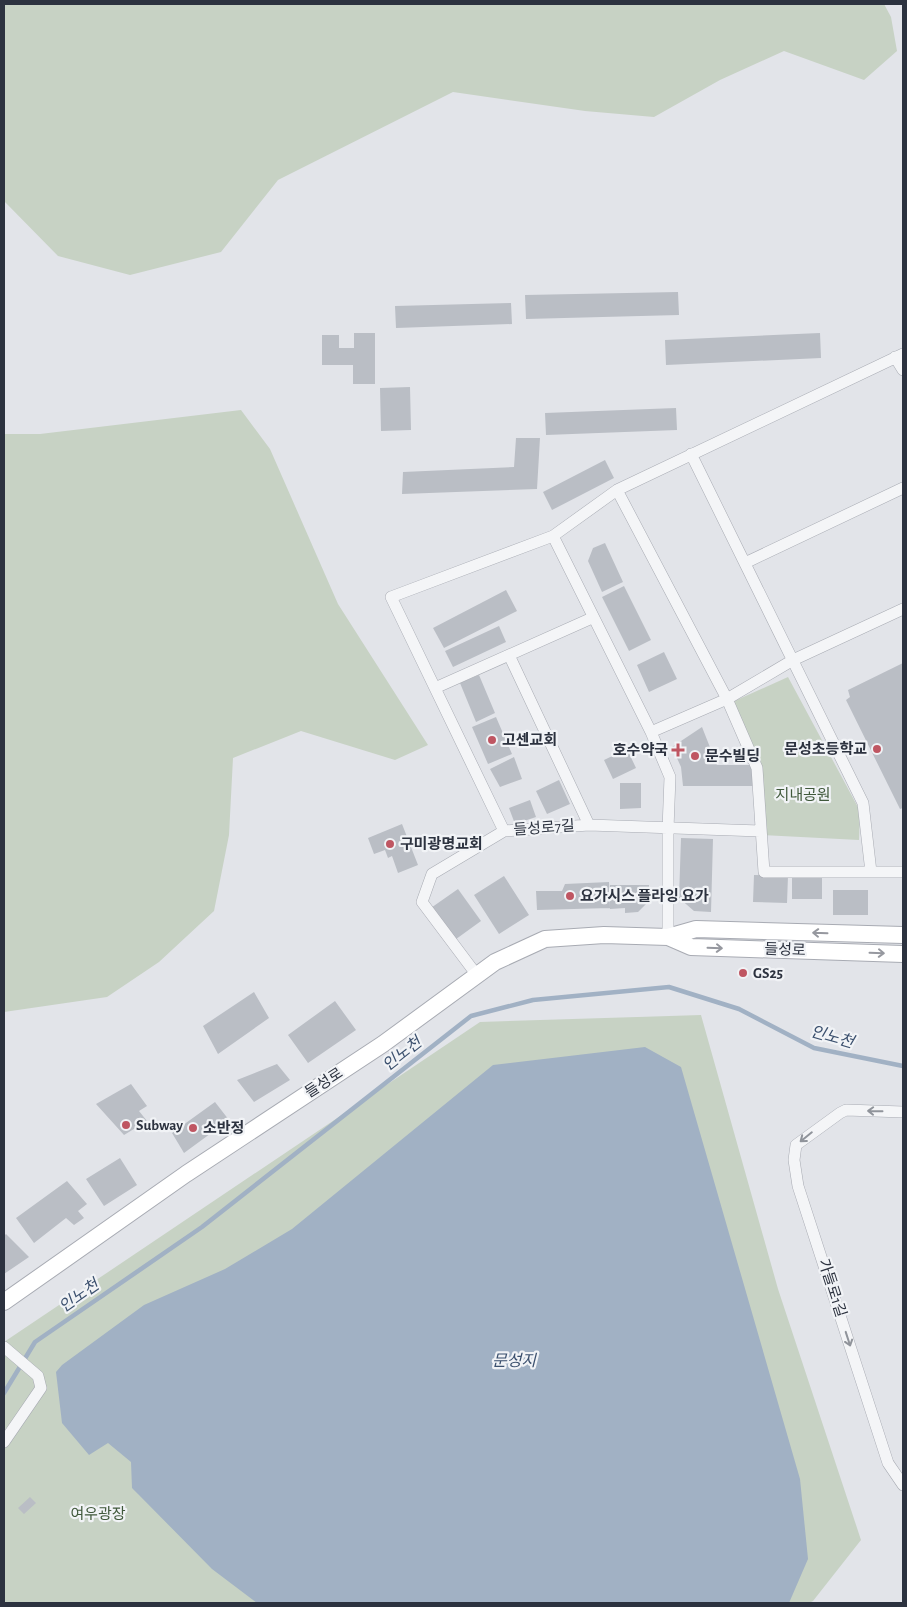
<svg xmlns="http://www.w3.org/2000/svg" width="907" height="1607" viewBox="0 0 907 1607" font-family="'Alegreya Sans','Noto Sans KR',sans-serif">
	<rect width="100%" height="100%" fill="#e2e4e9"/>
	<!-- green -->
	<path fill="#c7d2c4" d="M 4,4 L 884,4 L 891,17 L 897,51 L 864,80 L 784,51 L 720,80 L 654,117 L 585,111 L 453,92 L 278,180 L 221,252 L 130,275 L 58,256 L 4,201 Z
		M 241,410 L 270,449 L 338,604 L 428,745 L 395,760 L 301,731 L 233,758 L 229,835 L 214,911 L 159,962 L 107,997 L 4,1012 L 4,434 L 40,434 Z
		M 788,677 L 860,811 L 859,840 L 762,835 L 759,767 L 730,703 Z
		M 701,1015 L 778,1289 L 861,1540 L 813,1601 L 809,1603 L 4,1603 L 4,1342 L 480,1022 Z"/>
	<!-- water -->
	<path fill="#a1b1c4" d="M 645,1047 L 681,1067 L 800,1479 L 808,1559 L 789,1603 L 257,1603 L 212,1569 L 138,1494 L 132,1488 L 131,1462 L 108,1443 L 89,1455 L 62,1423 L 56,1372 L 62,1365 L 144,1305 L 225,1269 L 292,1229 L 493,1065 Z"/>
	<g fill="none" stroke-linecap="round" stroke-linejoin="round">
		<!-- stream -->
		<path stroke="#a1b1c4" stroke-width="4.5" d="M 4,1393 L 35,1342 L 202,1227 L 471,1016 L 533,1000 L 669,987 L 739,1009 L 814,1048 L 903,1066"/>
	</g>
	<!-- building -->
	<path fill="#babec5" d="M 678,292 L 679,315 L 526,319 L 525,295 Z
		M 511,303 L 512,324 L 396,328 L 395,306 Z
		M 354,333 L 375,333 L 375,384 L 353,384 L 353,365 L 322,365 L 322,335 L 339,335 L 339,348 L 354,348 Z
		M 820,333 L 821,358 L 666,365 L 665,340 Z
		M 410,387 L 411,430 L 381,431 L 380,388 Z
		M 676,408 L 677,430 L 546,435 L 545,413 Z
		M 516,438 L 540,438 L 537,489 L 402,494 L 403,472 L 514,467 Z
		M 605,460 L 614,478 L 552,510 L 543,492 Z
		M 605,543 L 623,582 L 602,592 L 588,561 L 593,548 Z
		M 624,586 L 651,640 L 629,651 L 602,597 Z
		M 506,590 L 517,611 L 444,648 L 433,628 Z
		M 499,626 L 506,642 L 453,667 L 445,651 Z
		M 664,652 L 677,679 L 649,692 L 637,665 Z
		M 903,663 L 903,808 L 900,809 L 846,700 L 850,697 L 848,690 Z
		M 479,675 L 495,713 L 476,722 L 460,683 Z
		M 496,717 L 512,754 L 488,764 L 472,727 Z
		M 702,727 L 717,765 L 755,765 L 754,786 L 683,786 L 681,767 L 672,747 Z
		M 627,749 L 636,768 L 613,779 L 604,760 Z
		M 514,757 L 522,779 L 500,787 L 490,769 Z
		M 559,780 L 570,804 L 547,814 L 536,791 Z
		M 620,783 L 641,783 L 641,808 L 620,809 Z
		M 530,800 L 536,817 L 515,824 L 509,808 Z
		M 402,824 L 418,865 L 398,873 L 392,856 L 388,858 L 385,850 L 374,854 L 368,838 Z
		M 681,838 L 713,839 L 711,912 L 694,911 L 679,898 Z
		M 754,875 L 788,876 L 787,903 L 753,902 Z
		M 792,875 L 822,875 L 822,899 L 792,899 Z
		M 504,876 L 529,915 L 499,934 L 474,895 Z
		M 609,882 L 610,908 L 537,910 L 536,891 L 562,891 L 565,884 Z
		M 610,885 L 649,885 L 649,901 L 638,912 L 625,913 L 625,908 L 610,909 Z
		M 458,889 L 481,921 L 452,942 L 428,910 Z
		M 833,890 L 868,890 L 868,915 L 833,915 Z
		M 254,992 L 269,1018 L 218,1054 L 203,1026 Z
		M 335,1001 L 356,1030 L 308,1063 L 288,1035 Z
		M 277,1064 L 290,1080 L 254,1102 L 237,1080 Z
		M 131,1084 L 147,1106 L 139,1111 L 147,1121 L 124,1135 L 96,1104 Z
		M 215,1102 L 229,1120 L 184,1153 L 172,1133 Z
		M 120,1158 L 137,1185 L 104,1206 L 86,1179 Z
		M 67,1181 L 87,1204 L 78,1211 L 84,1218 L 74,1225 L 66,1218 L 34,1243 L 16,1218 Z
		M 6,1234 L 29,1257 L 4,1274 L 4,1236 Z
		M 30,1497 L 36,1503 L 24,1514 L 18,1508 Z"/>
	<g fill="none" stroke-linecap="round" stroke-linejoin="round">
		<!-- street casing -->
		<g stroke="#a8abb3" stroke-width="12">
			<path id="street" d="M 895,357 L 903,370
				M 691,454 L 863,803 L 871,872
				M 617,490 L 727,699 L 757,768 L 764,872 L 903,872
				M 553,536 L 651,732 L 670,777 L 668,829 L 668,937
				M 745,563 L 903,488
				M 509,655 L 589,825
				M 435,688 L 592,618
				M 651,732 L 727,699 L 793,660 L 903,609
				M 504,831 L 391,597 L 553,536 L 617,490 L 903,354
				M 476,974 L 422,902 L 432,874 L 504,831 L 589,825 L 760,831
				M 903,1112 L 846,1110 L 840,1113 L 796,1145 L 794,1160 L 798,1186 L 888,1463 L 903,1485
				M 4,1347 L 38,1376 L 41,1388 L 4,1442"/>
		</g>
		<!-- secondary casing -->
		<g stroke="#a8abb3" stroke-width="18">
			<path id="secondary" d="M 668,937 L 691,947 L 903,954
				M 4,1302 L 186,1174 L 383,1044 L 495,962 L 545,939 L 604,935 L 668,937 L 696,929 L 903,935"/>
		</g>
		<!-- street -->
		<use href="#street" stroke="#f4f5f7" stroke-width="11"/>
		<!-- secondary -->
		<use href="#secondary" stroke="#fff" stroke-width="16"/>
	</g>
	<!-- one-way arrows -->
	<defs><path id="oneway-shaft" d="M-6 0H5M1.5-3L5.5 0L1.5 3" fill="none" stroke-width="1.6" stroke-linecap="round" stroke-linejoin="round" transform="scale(1.25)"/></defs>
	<g stroke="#96989f">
		<use href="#oneway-shaft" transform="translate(820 933) rotate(-178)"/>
		<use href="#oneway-shaft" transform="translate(715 948) rotate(2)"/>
		<use href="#oneway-shaft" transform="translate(877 953) rotate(2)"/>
	</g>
	<g stroke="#90949b">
		<use href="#oneway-shaft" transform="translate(875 1111) rotate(-179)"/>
		<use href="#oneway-shaft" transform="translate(806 1137) rotate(141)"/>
		<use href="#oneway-shaft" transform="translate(848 1339) rotate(72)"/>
	</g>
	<!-- markers -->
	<g fill="#bf5662" stroke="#f1f3f6" stroke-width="2">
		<circle cx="492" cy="740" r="5"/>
		<circle cx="877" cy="749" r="5"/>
		<path d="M675.5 742.5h5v5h5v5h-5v5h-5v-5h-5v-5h5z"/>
		<circle cx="695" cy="756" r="5"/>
		<circle cx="390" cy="844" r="5"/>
		<circle cx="570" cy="896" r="5"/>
		<circle cx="743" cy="973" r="5"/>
		<circle cx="126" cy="1125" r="5"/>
		<circle cx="193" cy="1128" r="5"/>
	</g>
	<g text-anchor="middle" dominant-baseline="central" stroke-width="4.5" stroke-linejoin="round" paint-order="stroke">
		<!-- poi labels -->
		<g font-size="15" font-weight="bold" fill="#2c323f" stroke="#f1f3f6" text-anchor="start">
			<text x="502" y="740">고센교회</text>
			<text x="867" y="749" text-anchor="end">문성초등학교</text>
			<text x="668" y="750" text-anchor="end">호수약국</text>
			<text x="705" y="756">문수빌딩</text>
			<text x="400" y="844">구미광명교회</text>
			<text x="580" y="896">요가시스 플라잉 요가</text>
			<text x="753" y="973">GS25</text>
			<text x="136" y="1125">Subway</text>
			<text x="203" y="1128">소반정</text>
		</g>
		<!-- park labels -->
		<g font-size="15" fill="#40593b" stroke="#f1f3f6">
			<text x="803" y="795">지내공원</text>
			<text x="98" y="1514">여우광장</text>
		</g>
		<!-- street labels -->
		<g font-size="15" fill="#2c323f" stroke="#f1f3f6">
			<text transform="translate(544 828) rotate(-4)">들성로7길</text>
			<text transform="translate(785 950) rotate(2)">들성로</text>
			<text transform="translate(324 1083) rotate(-33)">들성로</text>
			<text transform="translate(832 1288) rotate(72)">가들로1길</text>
		</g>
		<!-- water labels -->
		<g font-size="16" font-style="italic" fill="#3b506e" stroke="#f1f3f6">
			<text transform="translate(832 1037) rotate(16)">인노천</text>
			<text transform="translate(402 1054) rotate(-38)">인노천</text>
			<text transform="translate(79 1296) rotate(-35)">인노천</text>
			<text x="514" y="1361">문성지</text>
		</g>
	</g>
	<!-- border -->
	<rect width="907" height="1607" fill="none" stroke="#2c323f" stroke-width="10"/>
</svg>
